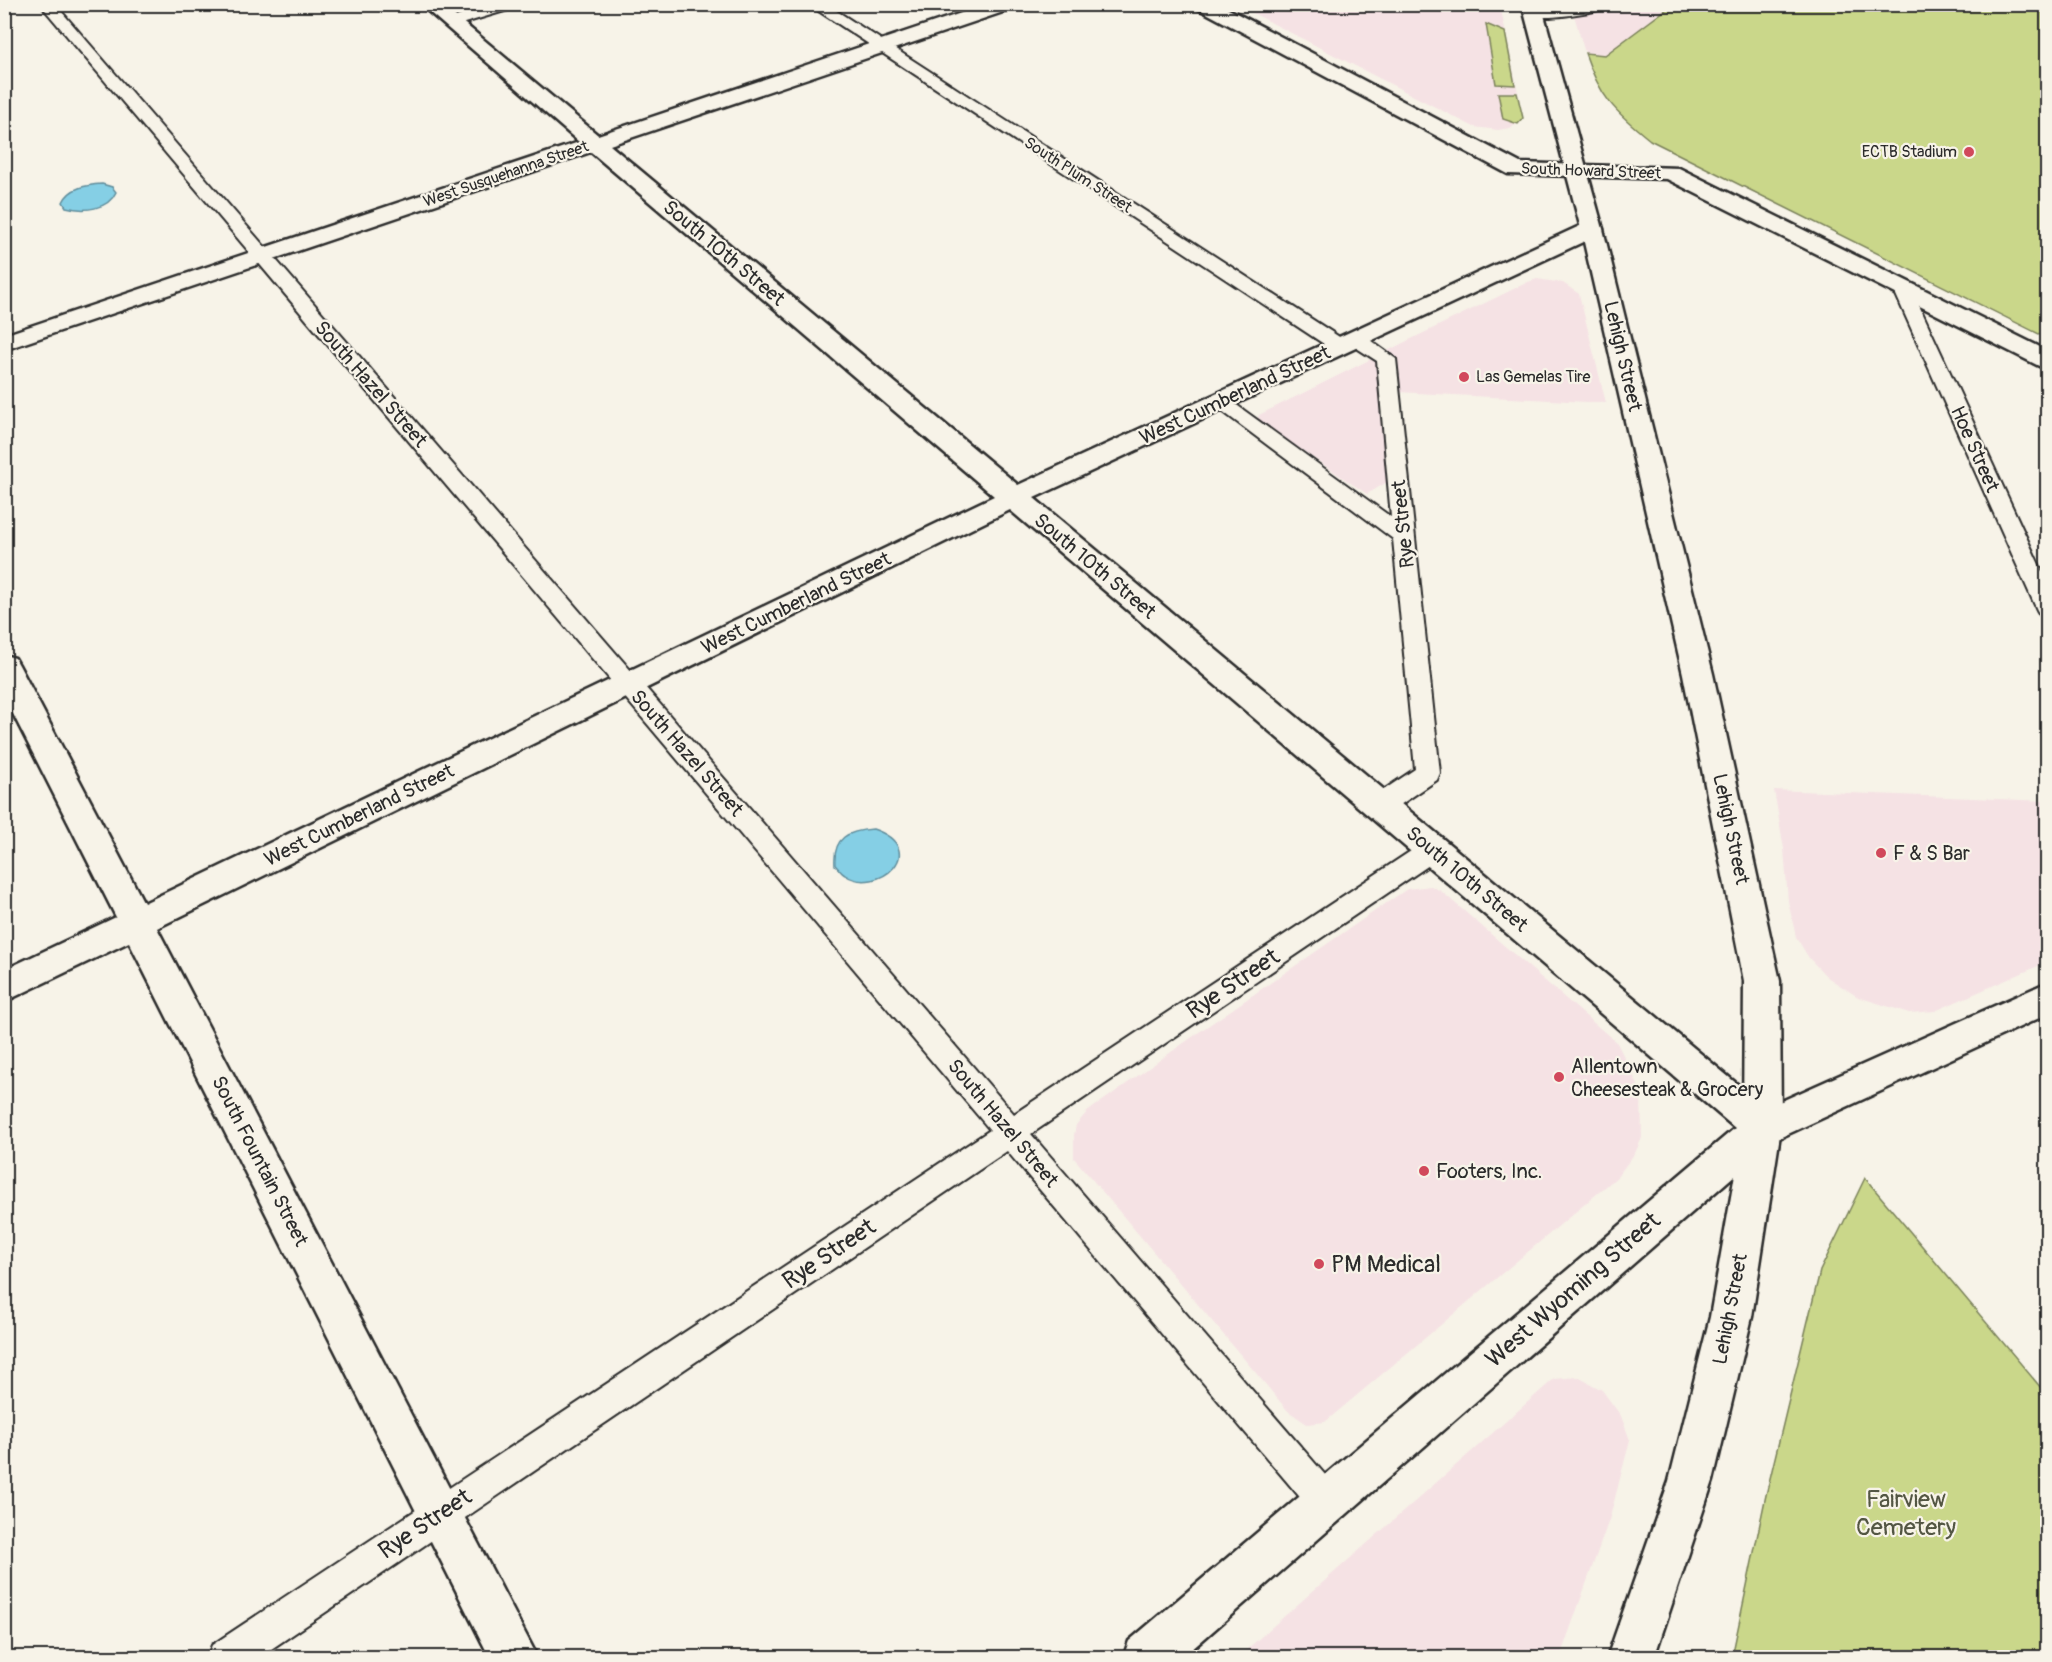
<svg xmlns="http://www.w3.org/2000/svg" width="2052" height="1662" viewBox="0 0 2052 1662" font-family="Pangolin,sans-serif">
	<rect width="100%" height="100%" fill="#f7f3e8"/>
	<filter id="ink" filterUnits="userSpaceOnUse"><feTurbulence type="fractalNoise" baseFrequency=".0167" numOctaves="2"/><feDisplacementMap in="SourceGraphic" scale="12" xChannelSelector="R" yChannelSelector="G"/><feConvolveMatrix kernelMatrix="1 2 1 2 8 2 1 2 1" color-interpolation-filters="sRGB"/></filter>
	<g filter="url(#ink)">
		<!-- built -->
		<path fill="#f5e2e4" d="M 1237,5 L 1500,5 L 1523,117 L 1521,122 L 1510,128 L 1498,130 L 1474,127 Z
			M 1571,5 L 1672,5 L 1605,55 L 1585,53 Z
			M 1537,279 L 1563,283 L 1579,294 L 1606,403 L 1379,391 L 1389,481 L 1367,494 L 1257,420 L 1259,415 L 1401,344 L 1528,282 Z
			M 1774,790 L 2047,801 L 2047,962 L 1935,1011 L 1909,1013 L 1858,997 L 1827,977 L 1809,958 L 1796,937 L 1788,901 L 1784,849 Z
			M 1431,886 L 1441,891 L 1617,1043 L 1641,1091 L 1642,1138 L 1635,1153 L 1617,1177 L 1325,1422 L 1307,1424 L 1288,1411 L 1074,1158 L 1074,1135 L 1076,1125 L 1087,1112 L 1202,1030 L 1407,889 Z
			M 1578,1377 L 1602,1390 L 1621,1416 L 1630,1440 L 1610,1517 L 1560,1657 L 1238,1657 L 1554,1379 Z"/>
		<!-- green -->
		<path fill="#cad78a" stroke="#7a815a" stroke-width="1.5" d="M 1672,5 L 2047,5 L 2047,338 L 1650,140 C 1614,111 1600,97 1585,53 L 1605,55 Z
			M 1486,24 L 1505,32 L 1515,85 L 1496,84 Z
			M 1498,93 L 1517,93 L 1523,118 L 1518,124 L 1503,119 Z
			M 1865,1178 L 2047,1395 L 2047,1657 L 1732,1657 L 1766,1495 L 1820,1271 Z"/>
		<!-- water -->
		<path fill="#85cfe5" stroke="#618d9b" stroke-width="1.5" d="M 102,184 L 112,187 L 116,192 C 108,210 84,212 66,207 L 63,202 C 70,187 87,185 102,184 Z
			M 873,829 C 932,849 878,897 845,875 C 841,873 838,868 835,865 C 833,837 848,831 873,829 Z"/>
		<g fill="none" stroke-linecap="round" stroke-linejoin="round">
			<!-- lane casing -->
			<g stroke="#2b2b2b" stroke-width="4">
				<path id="lane" d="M 40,4 L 55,4 L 1014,1114 L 1423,843 L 1432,840 L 1441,843 L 1445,850 L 1441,857 L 1031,1134 L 1339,1491 L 1344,1503 L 1339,1515 L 1327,1520 L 1315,1515 L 1007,1151 L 258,1658 L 207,1658 L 212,1645 L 990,1130 Z
					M 496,4 L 520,4 L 518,7 L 451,27 L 444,23 L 446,20 Z
					M 808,4 L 826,4 L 1347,342 L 1350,346 L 1347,350 L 1333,350 Z
					M 1586,4 L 1614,4 L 1612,7 C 1596,11 1536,24 1525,12 L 1532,8 Z
					M 1902,282 L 1909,284 L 1911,288 L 2048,584 L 2048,618 L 2040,615 L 2037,610 L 1893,288 L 1895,284 Z
					M 1356,333 L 1363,335 L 1396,359 L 1440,773 L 1437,780 L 1388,813 L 1379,816 L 1370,813 L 1366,806 L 1370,799 L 1415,769 L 1393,539 L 1210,402 L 1213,398 L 1227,398 L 1391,517 L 1377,361 L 1349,343 L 1346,339 L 1349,335 Z"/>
			</g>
			<!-- street casing -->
			<g stroke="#2b2b2b" stroke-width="5">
				<path id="street" d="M 420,4 L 441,4 L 598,135 L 988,4 L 1017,4 L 1015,8 L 610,145 L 1018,485 L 1584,224 L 1592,222 L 1600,224 L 1603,229 L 1600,234 L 1034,498 L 1766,1108 L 2048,982 L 2048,1014 L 1775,1140 L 1182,1658 L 1123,1658 L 1129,1641 L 1735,1128 L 1010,510 L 157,928 L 538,1658 L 490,1658 L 129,942 L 4,1002 L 4,970 L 116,917 L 4,696 L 4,655 L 15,658 L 19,665 L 144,903 L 994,496 L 591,152 L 4,350 L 4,335 L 579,142 Z
					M 1195,4 L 1219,4 L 1520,163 L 1679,168 L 2048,351 L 2048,368 L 2039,366 L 1667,179 L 1508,174 L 1197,8 Z"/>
			</g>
			<!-- primary casing -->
			<g stroke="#2b2b2b" stroke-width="5">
				<path id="primary" d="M 1522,4 L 1541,4 L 1603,229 L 1713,674 L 1780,981 L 1781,1128 L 1752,1317 L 1713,1481 L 1654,1658 L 1607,1658 L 1669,1481 L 1710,1317 L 1743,1128 L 1744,981 L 1683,674 L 1581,229 Z"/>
			</g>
			<!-- lane -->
			<use href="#lane" fill="#f7f3e8" fill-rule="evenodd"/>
			<!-- street -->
			<use href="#street" fill="#f7f3e8" fill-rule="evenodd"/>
			<!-- primary -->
			<use href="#primary" fill="#f7f3e8" fill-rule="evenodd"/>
		</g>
	</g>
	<!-- markers -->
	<g fill="#d1495b" stroke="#f7f3e8" stroke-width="2">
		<circle cx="1969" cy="152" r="6"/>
		<circle cx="1464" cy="377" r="6"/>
		<circle cx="1881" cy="853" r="6"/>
		<circle cx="1559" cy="1077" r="6"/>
		<circle cx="1424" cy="1171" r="6"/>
		<circle cx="1319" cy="1264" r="6"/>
	</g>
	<g text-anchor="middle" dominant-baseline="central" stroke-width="4.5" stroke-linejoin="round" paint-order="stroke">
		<!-- far-poi labels -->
		<g font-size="16" fill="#2b2b2b" stroke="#f7f3e8" text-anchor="end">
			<text x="1957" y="152">ECTB Stadium</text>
			<text x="1476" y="377" text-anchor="start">Las Gemelas Tire</text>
		</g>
		<!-- far-street labels -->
		<g font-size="16" fill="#2b2b2b" stroke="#f7f3e8">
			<text transform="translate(1591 171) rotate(2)">South Howard Street</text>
			<text transform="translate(506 174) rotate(-19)">West Susquehanna Street</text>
			<text transform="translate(1078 175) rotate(33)">South Plum Street</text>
		</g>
		<!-- street labels -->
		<g font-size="20" fill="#2b2b2b" stroke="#f7f3e8">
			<text transform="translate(724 253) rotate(40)">South 10th Street</text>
			<text transform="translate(1623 356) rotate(77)">Lehigh Street</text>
			<text transform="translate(371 384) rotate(49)">South Hazel Street</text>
			<text transform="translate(1235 395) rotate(-25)">West Cumberland Street</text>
			<text transform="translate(1975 449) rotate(66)">Hoe Street</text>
			<text transform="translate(1403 524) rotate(-96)">Rye Street</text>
			<text transform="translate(1095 566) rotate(40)">South 10th Street</text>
			<text transform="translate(796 603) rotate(-26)">West Cumberland Street</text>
			<text transform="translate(687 753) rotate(49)">South Hazel Street</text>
			<text transform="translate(359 815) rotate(-26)">West Cumberland Street</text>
			<text transform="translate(1731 829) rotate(78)">Lehigh Street</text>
			<text transform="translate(1467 879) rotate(40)">South 10th Street</text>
			<text transform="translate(1003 1123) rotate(50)">South Hazel Street</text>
			<text transform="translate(260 1161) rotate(63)">South Fountain Street</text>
			<text transform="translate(1730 1309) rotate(-79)">Lehigh Street</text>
		</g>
		<!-- poi labels -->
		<g font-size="20" fill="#2b2b2b" stroke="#f7f3e8" text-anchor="start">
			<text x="1893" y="853">F &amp; S Bar</text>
			<text x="1571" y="1066">Allentown<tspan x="1571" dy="23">Cheesesteak &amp; Grocery</tspan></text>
			<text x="1436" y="1171">Footers, Inc.</text>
		</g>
		<!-- near-street labels -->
		<g font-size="24" fill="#2b2b2b" stroke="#f7f3e8">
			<text transform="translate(1233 984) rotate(-34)">Rye Street</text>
			<text transform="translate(829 1254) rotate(-34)">Rye Street</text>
			<text transform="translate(1573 1290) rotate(-41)">West Wyoming Street</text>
			<text transform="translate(425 1524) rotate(-34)">Rye Street</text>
		</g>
		<!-- near-poi labels -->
		<g font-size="24" fill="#2b2b2b" stroke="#f7f3e8" text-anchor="start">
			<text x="1331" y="1264">PM Medical</text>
		</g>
		<!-- near-park labels -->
		<g font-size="24" fill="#535643" stroke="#f7f3e8">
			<text x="1906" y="1499">Fairview<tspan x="1906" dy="28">Cemetery</tspan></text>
		</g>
	</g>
	<!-- margin -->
	<rect width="2052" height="1662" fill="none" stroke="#f7f3e8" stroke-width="24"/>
	<rect x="12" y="12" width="2028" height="1638" fill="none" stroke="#2b2b2b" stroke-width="2" filter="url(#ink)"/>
</svg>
